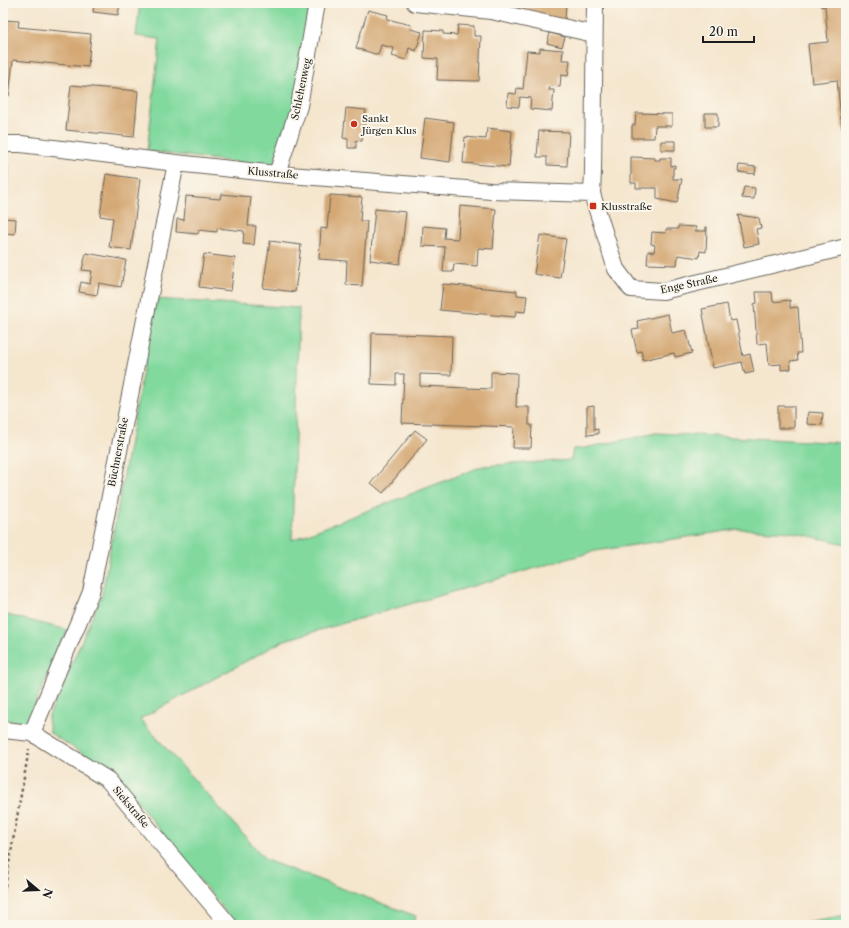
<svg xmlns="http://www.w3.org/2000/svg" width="849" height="928" viewBox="0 0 849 928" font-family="'Libre Caslon Text',serif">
	<rect width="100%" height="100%" fill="#fbf7ec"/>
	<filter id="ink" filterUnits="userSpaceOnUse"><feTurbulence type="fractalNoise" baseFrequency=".025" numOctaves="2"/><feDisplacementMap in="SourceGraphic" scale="8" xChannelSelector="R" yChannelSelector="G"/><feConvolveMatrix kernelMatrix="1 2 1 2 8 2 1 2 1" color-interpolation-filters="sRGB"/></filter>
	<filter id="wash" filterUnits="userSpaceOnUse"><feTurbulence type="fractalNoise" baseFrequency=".012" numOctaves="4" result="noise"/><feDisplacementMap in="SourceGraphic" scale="16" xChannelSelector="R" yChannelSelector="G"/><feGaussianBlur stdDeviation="0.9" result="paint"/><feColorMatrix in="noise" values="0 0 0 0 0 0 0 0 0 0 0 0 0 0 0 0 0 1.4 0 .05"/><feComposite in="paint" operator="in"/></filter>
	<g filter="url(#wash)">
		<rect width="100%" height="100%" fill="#f5e6ce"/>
		<!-- green -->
		<path fill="#81d99e" stroke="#4e7a5d" d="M 140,3 L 312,3 L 295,106 L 273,167 L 147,151 L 160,39 L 136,36 Z
			M 156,299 L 299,308 L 292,540 L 483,466 L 571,460 L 573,449 L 585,448 L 656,433 L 846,443 L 846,544 L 791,532 L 740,529 L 595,551 L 285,640 L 140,719 L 266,860 L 416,916 L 414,925 L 236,925 L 114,773 L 50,733 L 48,718 L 102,594 Z
			M 3,614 L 68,630 L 27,722 L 3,720 Z
			M 846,915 L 846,925 L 790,925 Z"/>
		<g id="blocks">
			<!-- building -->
			<path fill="#d4a773" d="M 94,3 L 120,3 L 118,15 L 93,12 Z
				M 518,3 L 566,3 L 565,21 L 517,13 Z
				M 820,3 L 846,3 L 846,25 L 845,25 L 846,37 L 846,128 L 842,129 L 837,80 L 812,83 L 808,44 L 828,42 L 825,6 L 821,7 Z
				M 368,10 L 388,15 L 387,19 L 411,25 L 410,29 L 422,32 L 416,51 L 409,48 L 406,60 L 392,56 L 394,48 L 381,45 L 378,55 L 356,48 Z
				M 3,20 L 19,21 L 18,27 L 91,34 L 88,67 L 13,60 L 9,96 L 3,96 Z
				M 458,25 L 474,26 L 474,36 L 481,36 L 479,81 L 437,80 L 438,59 L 424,58 L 425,30 L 443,31 L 443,34 L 457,35 Z
				M 550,33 L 565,37 L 562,47 L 547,43 Z
				M 540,48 L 563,50 L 562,60 L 570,60 L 568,76 L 561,75 L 560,87 L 550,86 L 549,90 L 554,90 L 552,111 L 530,109 L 531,98 L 520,97 L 519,107 L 507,106 L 508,93 L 516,94 L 517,88 L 523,89 L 527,51 L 540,52 Z
				M 71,85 L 138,91 L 134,137 L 66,130 Z
				M 346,108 L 366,110 L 362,141 L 356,140 L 356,148 L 348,148 L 348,139 L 343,138 Z
				M 636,113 L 672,114 L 672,126 L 655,126 L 654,138 L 632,138 L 632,125 L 635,125 Z
				M 705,113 L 718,113 L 718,127 L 705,127 Z
				M 425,118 L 454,122 L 450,162 L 420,158 Z
				M 487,128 L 512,131 L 509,167 L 463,163 L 465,137 L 486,139 Z
				M 539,131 L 569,132 L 567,166 L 547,165 L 547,157 L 537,157 Z
				M 661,141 L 675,141 L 675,150 L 661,150 Z
				M 631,157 L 655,158 L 655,160 L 660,160 L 660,158 L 671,158 L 671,166 L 675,165 L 675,168 L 673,168 L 673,179 L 682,179 L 677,203 L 657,199 L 657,188 L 636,188 L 636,183 L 631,183 Z
				M 739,165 L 756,167 L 755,174 L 738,172 Z
				M 3,167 L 8,167 L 7,201 L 3,201 Z
				M 106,174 L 140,179 L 131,250 L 109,247 L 113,218 L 100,216 Z
				M 744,187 L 755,188 L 754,199 L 742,198 Z
				M 221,194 L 251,197 L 248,226 L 256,226 L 254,245 L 243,244 L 244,231 L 217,228 L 217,232 L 199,230 L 198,234 L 176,232 L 177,219 L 184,220 L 186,196 L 220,199 Z
				M 330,195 L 362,197 L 360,221 L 367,221 L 362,286 L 346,285 L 347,261 L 319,259 L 321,228 L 327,229 Z
				M 460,206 L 496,209 L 493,249 L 478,248 L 477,266 L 454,264 L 453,272 L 443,272 L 445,247 L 422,246 L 423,226 L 445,228 L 444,238 L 458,239 Z
				M 375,209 L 406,212 L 400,264 L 370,260 Z
				M 738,215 L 759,218 L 761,228 L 756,229 L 759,244 L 744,247 Z
				M 3,218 L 16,219 L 15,234 L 3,233 Z
				M 678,226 L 696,227 L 695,231 L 706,231 L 706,227 L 707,227 L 706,252 L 700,251 L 699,258 L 678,255 L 677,265 L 647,264 L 648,251 L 654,252 L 655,245 L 651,244 L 652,232 L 666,233 L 666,229 L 678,229 Z
				M 540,235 L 566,239 L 560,278 L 534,274 Z
				M 270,241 L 301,245 L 295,292 L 263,288 Z
				M 86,253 L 126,260 L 121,287 L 99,283 L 97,295 L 79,292 L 81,282 L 90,284 L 92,271 L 82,270 Z
				M 204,254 L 235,258 L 231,291 L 199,287 Z
				M 443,284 L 517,291 L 517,295 L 527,296 L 525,312 L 516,311 L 515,317 L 440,310 Z
				M 756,292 L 772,292 L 773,302 L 790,300 L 790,308 L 798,307 L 801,353 L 797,353 L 798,360 L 790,361 L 791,369 L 781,370 L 781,364 L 769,365 L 767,343 L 757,344 L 754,304 L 757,303 Z
				M 727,304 L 730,321 L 736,320 L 743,356 L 750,354 L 754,372 L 745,374 L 742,362 L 713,368 L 702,309 Z
				M 668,314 L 672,333 L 686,330 L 692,353 L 675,357 L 674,353 L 643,360 L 641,351 L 637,352 L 632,330 L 639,329 L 637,321 Z
				M 372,333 L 452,336 L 451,375 L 420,374 L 420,386 L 491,389 L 491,372 L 517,373 L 516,407 L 529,407 L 529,425 L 532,425 L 531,448 L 513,448 L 514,427 L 402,423 L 404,374 L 396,374 L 396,385 L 371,384 Z
				M 594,406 L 594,430 L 598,429 L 598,434 L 587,435 L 587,407 Z
				M 778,406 L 794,406 L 794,428 L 778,428 Z
				M 808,412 L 823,413 L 822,425 L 807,424 Z
				M 415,430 L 427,439 L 383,493 L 371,483 Z"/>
		</g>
	</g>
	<g filter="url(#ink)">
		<use href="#blocks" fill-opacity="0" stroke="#68635a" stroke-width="1"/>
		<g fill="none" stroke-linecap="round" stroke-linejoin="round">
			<!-- minor casing -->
			<g stroke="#68635a" stroke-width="18">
				<path id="minor" d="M 415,3 L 491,11 L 594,34
					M 595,3 L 593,171 L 592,194 L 616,269 L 631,289 L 663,291 L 846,247
					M 3,144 L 21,144 L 176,163 L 277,174 L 491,191 L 592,194
					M 277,174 L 299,106 L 317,3
					M 3,730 L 32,733 L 108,780 L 229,925
					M 32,733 L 91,592 L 176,163"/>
			</g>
			<!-- path -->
			<path stroke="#68635a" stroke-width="2.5" stroke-dasharray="3 3" stroke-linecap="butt" d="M 3,898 L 29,749"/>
			<!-- minor -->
			<use href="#minor" stroke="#fff" stroke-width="16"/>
		</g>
	</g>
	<!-- markers -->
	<g fill="#c8321e" stroke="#fbf7ec" stroke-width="1.5">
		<circle cx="354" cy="124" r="4"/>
		<rect x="589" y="202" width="8" height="8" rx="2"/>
	</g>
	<g text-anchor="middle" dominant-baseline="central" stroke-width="4" stroke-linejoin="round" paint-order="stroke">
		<!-- street labels -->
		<g font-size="10" fill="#1c1c1c" stroke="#fbf7ec">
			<text transform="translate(301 89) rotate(-78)">Schlehenweg</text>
			<text transform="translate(273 173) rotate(5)">Klusstraße</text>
			<text transform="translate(689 284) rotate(-12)">Enge Straße</text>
			<text transform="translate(118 452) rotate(-79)">Büchnerstraße</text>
			<text transform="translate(131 807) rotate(50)">Siekstraße</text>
		</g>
		<!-- poi labels -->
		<g font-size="10" fill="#1c1c1c" stroke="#fbf7ec" text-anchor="start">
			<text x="362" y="118">Sankt<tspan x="362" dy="12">Jürgen Klus</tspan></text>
			<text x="601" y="206">Klusstraße</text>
		</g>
	</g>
	<!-- margin -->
	<rect width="849" height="928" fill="none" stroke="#fbf7ec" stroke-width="16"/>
	<!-- north arrow -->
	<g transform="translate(38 890) rotate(109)" stroke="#fbf7ec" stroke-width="3" paint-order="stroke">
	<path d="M0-3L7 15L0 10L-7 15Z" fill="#1c1c1c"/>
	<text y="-6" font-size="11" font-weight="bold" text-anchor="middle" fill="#1c1c1c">N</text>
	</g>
	<!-- scale -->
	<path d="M703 36v6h51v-6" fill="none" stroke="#1c1c1c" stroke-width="2"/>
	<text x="709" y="36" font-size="12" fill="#1c1c1c" stroke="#fbf7ec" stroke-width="3" paint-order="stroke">20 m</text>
</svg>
